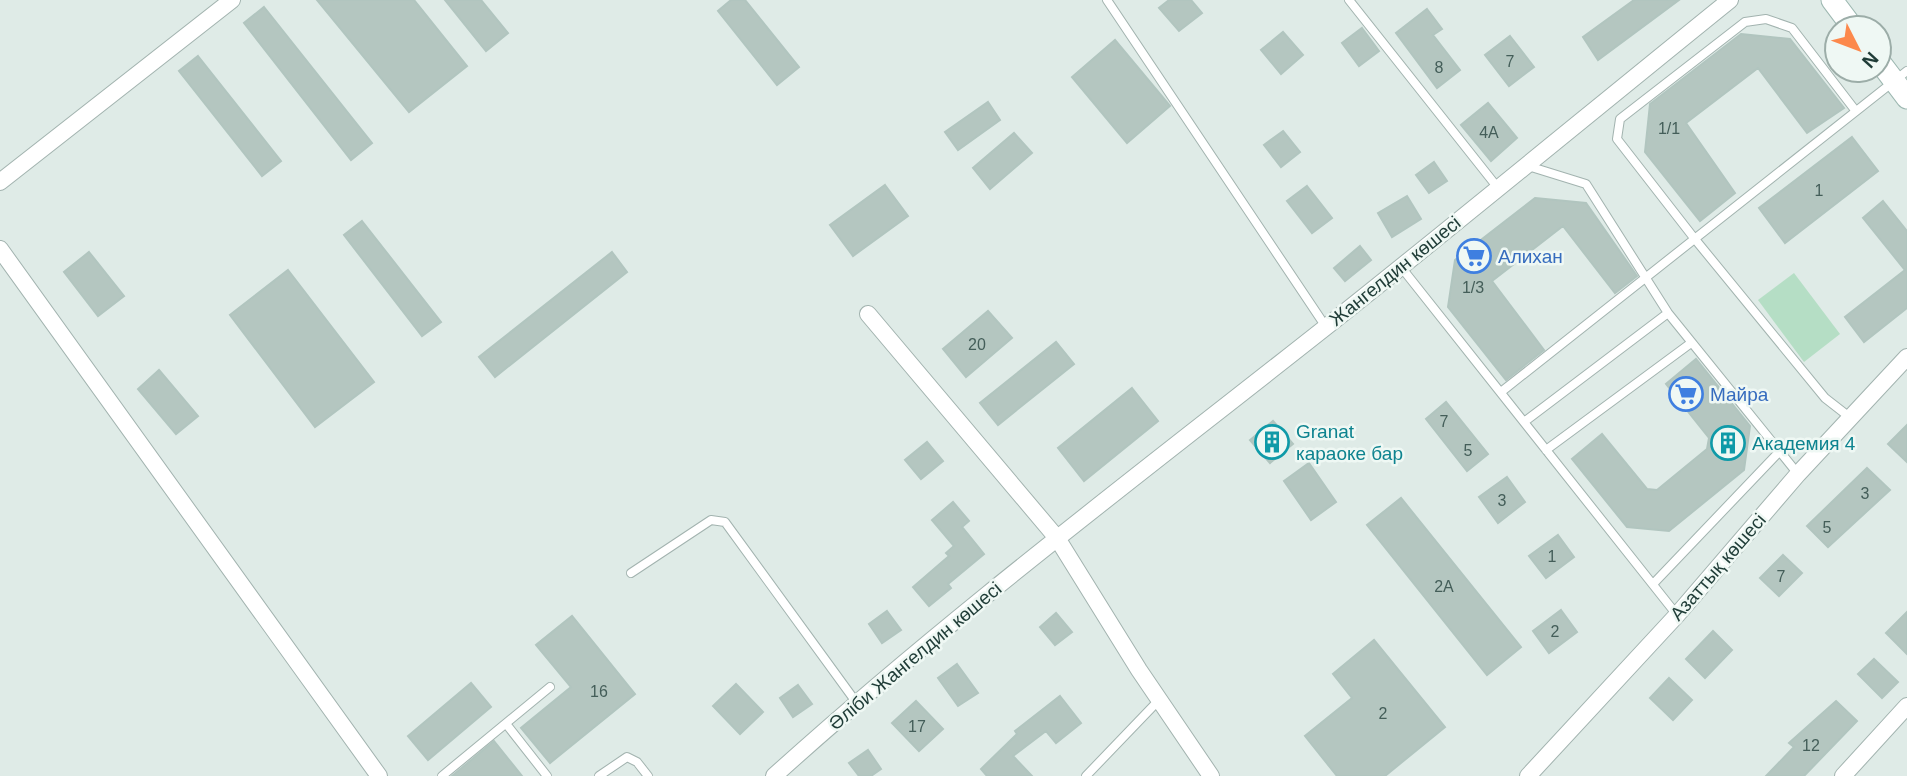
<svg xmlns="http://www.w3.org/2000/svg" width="1907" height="776" viewBox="0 0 1907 776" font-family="Helvetica,sans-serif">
	<rect width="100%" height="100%" fill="#dfebe7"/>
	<!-- green -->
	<path fill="#b5dec5" d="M 1794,273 L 1840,334 L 1804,362 L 1758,300 Z"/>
	<!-- building -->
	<path fill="#b4c6c0" stroke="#b1c5bf" stroke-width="2" d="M 317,0 L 414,0 L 467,66 L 409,112 Z
		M 445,0 L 481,0 L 508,33 L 486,51 Z
		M 731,0 L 745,0 L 799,67 L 777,85 L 718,11 Z
		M 1169,0 L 1191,0 L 1202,13 L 1179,31 L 1159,8 Z
		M 1634,0 L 1679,0 L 1598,60 L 1583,37 Z
		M 264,7 L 372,143 L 351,160 L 244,23 Z
		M 1427,9 L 1442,29 L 1433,35 L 1460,70 L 1437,88 L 1396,33 Z
		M 1362,28 L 1379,51 L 1359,66 L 1342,43 Z
		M 1283,32 L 1303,55 L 1281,74 L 1261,50 Z
		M 1741,34 L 1790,39 L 1844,108 L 1807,133 L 1758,68 L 1686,123 L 1735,193 L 1700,221 L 1645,152 L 1650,104 Z
		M 1510,36 L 1534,67 L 1509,86 L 1485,55 Z
		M 1115,40 L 1170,106 L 1127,143 L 1072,77 Z
		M 198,56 L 281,161 L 262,176 L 179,71 Z
		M 988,102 L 1000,120 L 958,150 L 945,132 Z
		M 1488,103 L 1517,138 L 1491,161 L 1461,125 Z
		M 1283,131 L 1300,152 L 1281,167 L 1264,145 Z
		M 1014,133 L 1032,153 L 990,189 L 973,168 Z
		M 1852,137 L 1878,171 L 1785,243 L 1759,208 Z
		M 1434,162 L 1447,181 L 1429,193 L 1416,175 Z
		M 885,185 L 908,216 L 853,256 L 830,225 Z
		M 1307,186 L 1332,218 L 1312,233 L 1287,201 Z
		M 1407,196 L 1421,219 L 1392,237 L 1378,213 Z
		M 1535,198 L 1586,203 L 1637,276 L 1615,293 L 1563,226 L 1492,281 L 1544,350 L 1506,380 L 1448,307 L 1455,260 Z
		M 1883,201 L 1907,231 L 1907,308 L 1864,342 L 1845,317 L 1905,270 L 1863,218 Z
		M 362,221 L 441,322 L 422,336 L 344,235 Z
		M 1360,246 L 1371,260 L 1345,281 L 1334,268 Z
		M 89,252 L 124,296 L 98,316 L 64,272 Z
		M 612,252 L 627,272 L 495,377 L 479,357 Z
		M 288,270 L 374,382 L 315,427 L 230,315 Z
		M 988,311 L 1012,338 L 966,377 L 943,349 Z
		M 1056,342 L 1074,364 L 998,425 L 980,403 Z
		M 1696,359 L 1750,426 L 1744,470 L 1669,531 L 1627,527 L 1572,459 L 1602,434 L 1647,489 L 1657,490 L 1707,449 L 1709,438 L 1666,384 Z
		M 159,370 L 198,416 L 176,434 L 138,389 Z
		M 1132,388 L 1158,421 L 1084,481 L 1058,448 Z
		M 1446,402 L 1488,454 L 1467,471 L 1426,419 Z
		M 1273,421 L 1293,444 L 1270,463 L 1250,440 Z
		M 1907,425 L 1907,462 L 1888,444 Z
		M 927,442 L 943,461 L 921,479 L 905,460 Z
		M 1309,463 L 1336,502 L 1311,520 L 1284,481 Z
		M 1867,468 L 1890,490 L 1828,547 L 1807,526 Z
		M 1507,477 L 1525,502 L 1498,523 L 1479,497 Z
		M 1401,498 L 1521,647 L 1487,675 L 1367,525 Z
		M 953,502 L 969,521 L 962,527 L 984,554 L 948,584 L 951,588 L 929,606 L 913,587 L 949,556 L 946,553 L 954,546 L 932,520 Z
		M 1558,535 L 1574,557 L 1546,578 L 1529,556 Z
		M 1783,555 L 1802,573 L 1779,596 L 1760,578 Z
		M 1561,610 L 1577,632 L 1549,653 L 1533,631 Z
		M 887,611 L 901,630 L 882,643 L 869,624 Z
		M 1907,612 L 1907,654 L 1886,633 Z
		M 1056,613 L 1072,632 L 1055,645 L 1040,627 Z
		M 572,616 L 635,694 L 550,763 L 521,728 L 571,687 L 536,645 Z
		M 1713,631 L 1732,650 L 1705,678 L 1686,659 Z
		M 1374,640 L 1445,727 L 1385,776 L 1337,776 L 1305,736 L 1352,698 L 1333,674 Z
		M 1874,659 L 1898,682 L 1882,698 L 1858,674 Z
		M 957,664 L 978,693 L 958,706 L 938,678 Z
		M 1669,678 L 1692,700 L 1673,720 L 1650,698 Z
		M 471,683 L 491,707 L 428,760 L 408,736 Z
		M 736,684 L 763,712 L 740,734 L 713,706 Z
		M 798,685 L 812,704 L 793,717 L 780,698 Z
		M 1060,696 L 1081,723 L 1056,743 L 1046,731 L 1013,756 L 1032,776 L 987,776 L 981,769 L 1017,734 L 1015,731 Z
		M 916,701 L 943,729 L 919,751 L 892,723 Z
		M 1836,701 L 1857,721 L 1804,776 L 1766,776 L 1794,747 L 1789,743 Z
		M 494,741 L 522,776 L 452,776 Z
		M 868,750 L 881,769 L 871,776 L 859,776 L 849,763 Z"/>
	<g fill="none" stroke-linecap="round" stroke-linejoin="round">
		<!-- lane casing -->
		<g stroke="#a2b3af" stroke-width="10">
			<path id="lane" d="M 1107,0 L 1326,327
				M 1349,0 L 1498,188
				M 1528,166 L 1586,184 L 1668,313 L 1798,474
				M 1401,267 L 1677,615
				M 1501,392 L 1907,71
				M 1852,419 L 1825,398 L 1694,238 L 1617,139 L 1620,119 L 1745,22 L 1766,19 L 1792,28 L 1855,110
				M 1524,422 L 1668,313
				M 1546,450 L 1691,343
				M 631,573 L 711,520 L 725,522 L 856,702
				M 1654,583 L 1780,451
				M 507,725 L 547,776
				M 442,776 L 550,687
				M 599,776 L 627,757 L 637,762 L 648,776
				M 1086,776 L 1159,700"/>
		</g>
		<!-- street casing -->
		<g stroke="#a2b3af" stroke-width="18">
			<path id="street" d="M 0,182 L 232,0
				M 0,249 L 379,776
				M 868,314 L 1057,538 L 1139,670 L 1211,776
				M 774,776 C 950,617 1140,474 1326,327 C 1462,219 1595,109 1730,0
				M 1528,776 L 1677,615 L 1798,474 L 1907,357
				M 1843,776 L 1907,706"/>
		</g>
		<!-- secondary casing -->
		<g stroke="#9db8b1" stroke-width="23">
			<path id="secondary" d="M 1832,0 L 1853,28
				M 1879,61 L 1907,98"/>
		</g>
		<!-- lane -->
		<use href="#lane" stroke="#fff" stroke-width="8"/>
		<!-- street -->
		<use href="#street" stroke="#fff" stroke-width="16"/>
		<!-- secondary -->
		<use href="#secondary" stroke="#fff" stroke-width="21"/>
	</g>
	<!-- icons -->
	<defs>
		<g id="supermarket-ring" transform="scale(1.75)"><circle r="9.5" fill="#eff8f4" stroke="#3f7fe0" stroke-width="1.5"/><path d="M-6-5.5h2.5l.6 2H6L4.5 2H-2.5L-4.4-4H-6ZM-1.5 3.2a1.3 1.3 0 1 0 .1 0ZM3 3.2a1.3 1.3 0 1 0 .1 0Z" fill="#3f7fe0"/></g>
		<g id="building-ring" transform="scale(1.75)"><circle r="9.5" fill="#eff8f4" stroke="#0f9aa8" stroke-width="1.5"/><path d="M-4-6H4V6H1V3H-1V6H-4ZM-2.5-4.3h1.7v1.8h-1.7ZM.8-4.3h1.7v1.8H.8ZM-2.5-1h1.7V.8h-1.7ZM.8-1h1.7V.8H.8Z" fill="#0f9aa8"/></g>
	</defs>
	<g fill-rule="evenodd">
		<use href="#supermarket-ring" x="1474" y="256"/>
		<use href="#supermarket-ring" x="1686" y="394"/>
		<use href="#building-ring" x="1272" y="442"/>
		<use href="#building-ring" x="1728" y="443"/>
	</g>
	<g text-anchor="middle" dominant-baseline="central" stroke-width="5" stroke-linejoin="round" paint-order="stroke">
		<!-- number labels -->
		<g font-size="16" fill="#445e59">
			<text x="1510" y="61">7</text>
			<text x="1439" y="67">8</text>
			<text x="1669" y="128">1/1</text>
			<text x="1489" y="132">4А</text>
			<text x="1819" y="190">1</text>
			<text x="1473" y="287">1/3</text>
			<text x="977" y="344">20</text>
			<text x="1444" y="421">7</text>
			<text x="1468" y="450">5</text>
			<text x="1865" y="493">3</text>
			<text x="1502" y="500">3</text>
			<text x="1827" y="527">5</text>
			<text x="1552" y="556">1</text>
			<text x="1781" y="576">7</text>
			<text x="1444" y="586">2А</text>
			<text x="1555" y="631">2</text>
			<text x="599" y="691">16</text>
			<text x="1383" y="713">2</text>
			<text x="917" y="726">17</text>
			<text x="1811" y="745">12</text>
		</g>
		<!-- shop labels -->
		<g font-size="19" fill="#366cbe" stroke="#eff8f4" text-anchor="start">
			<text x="1498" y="256">Алихан</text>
			<text x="1710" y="394">Майра</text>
		</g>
		<!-- street labels -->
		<g font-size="19" fill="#1f3c37" stroke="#eff8f4">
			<text transform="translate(1395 271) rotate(-39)">Жангелдин көшесі</text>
			<text transform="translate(1718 567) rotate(-49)">Азаттық көшесі</text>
			<text transform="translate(915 656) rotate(-40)">Әліби Жангелдин көшесі</text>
		</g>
		<!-- culture labels -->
		<g font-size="19" fill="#0d838f" stroke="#eff8f4" text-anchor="start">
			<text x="1296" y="431">Granat<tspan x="1296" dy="22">караоке бар</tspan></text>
			<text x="1752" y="443">Академия 4</text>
		</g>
	</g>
	<!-- north arrow -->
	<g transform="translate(1858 49) rotate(132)"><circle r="33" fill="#eff8f4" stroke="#9cada8" stroke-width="2"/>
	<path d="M0-5L12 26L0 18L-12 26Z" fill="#fc894c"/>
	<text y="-10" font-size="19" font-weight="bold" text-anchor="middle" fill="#1f3c37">N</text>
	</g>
</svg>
